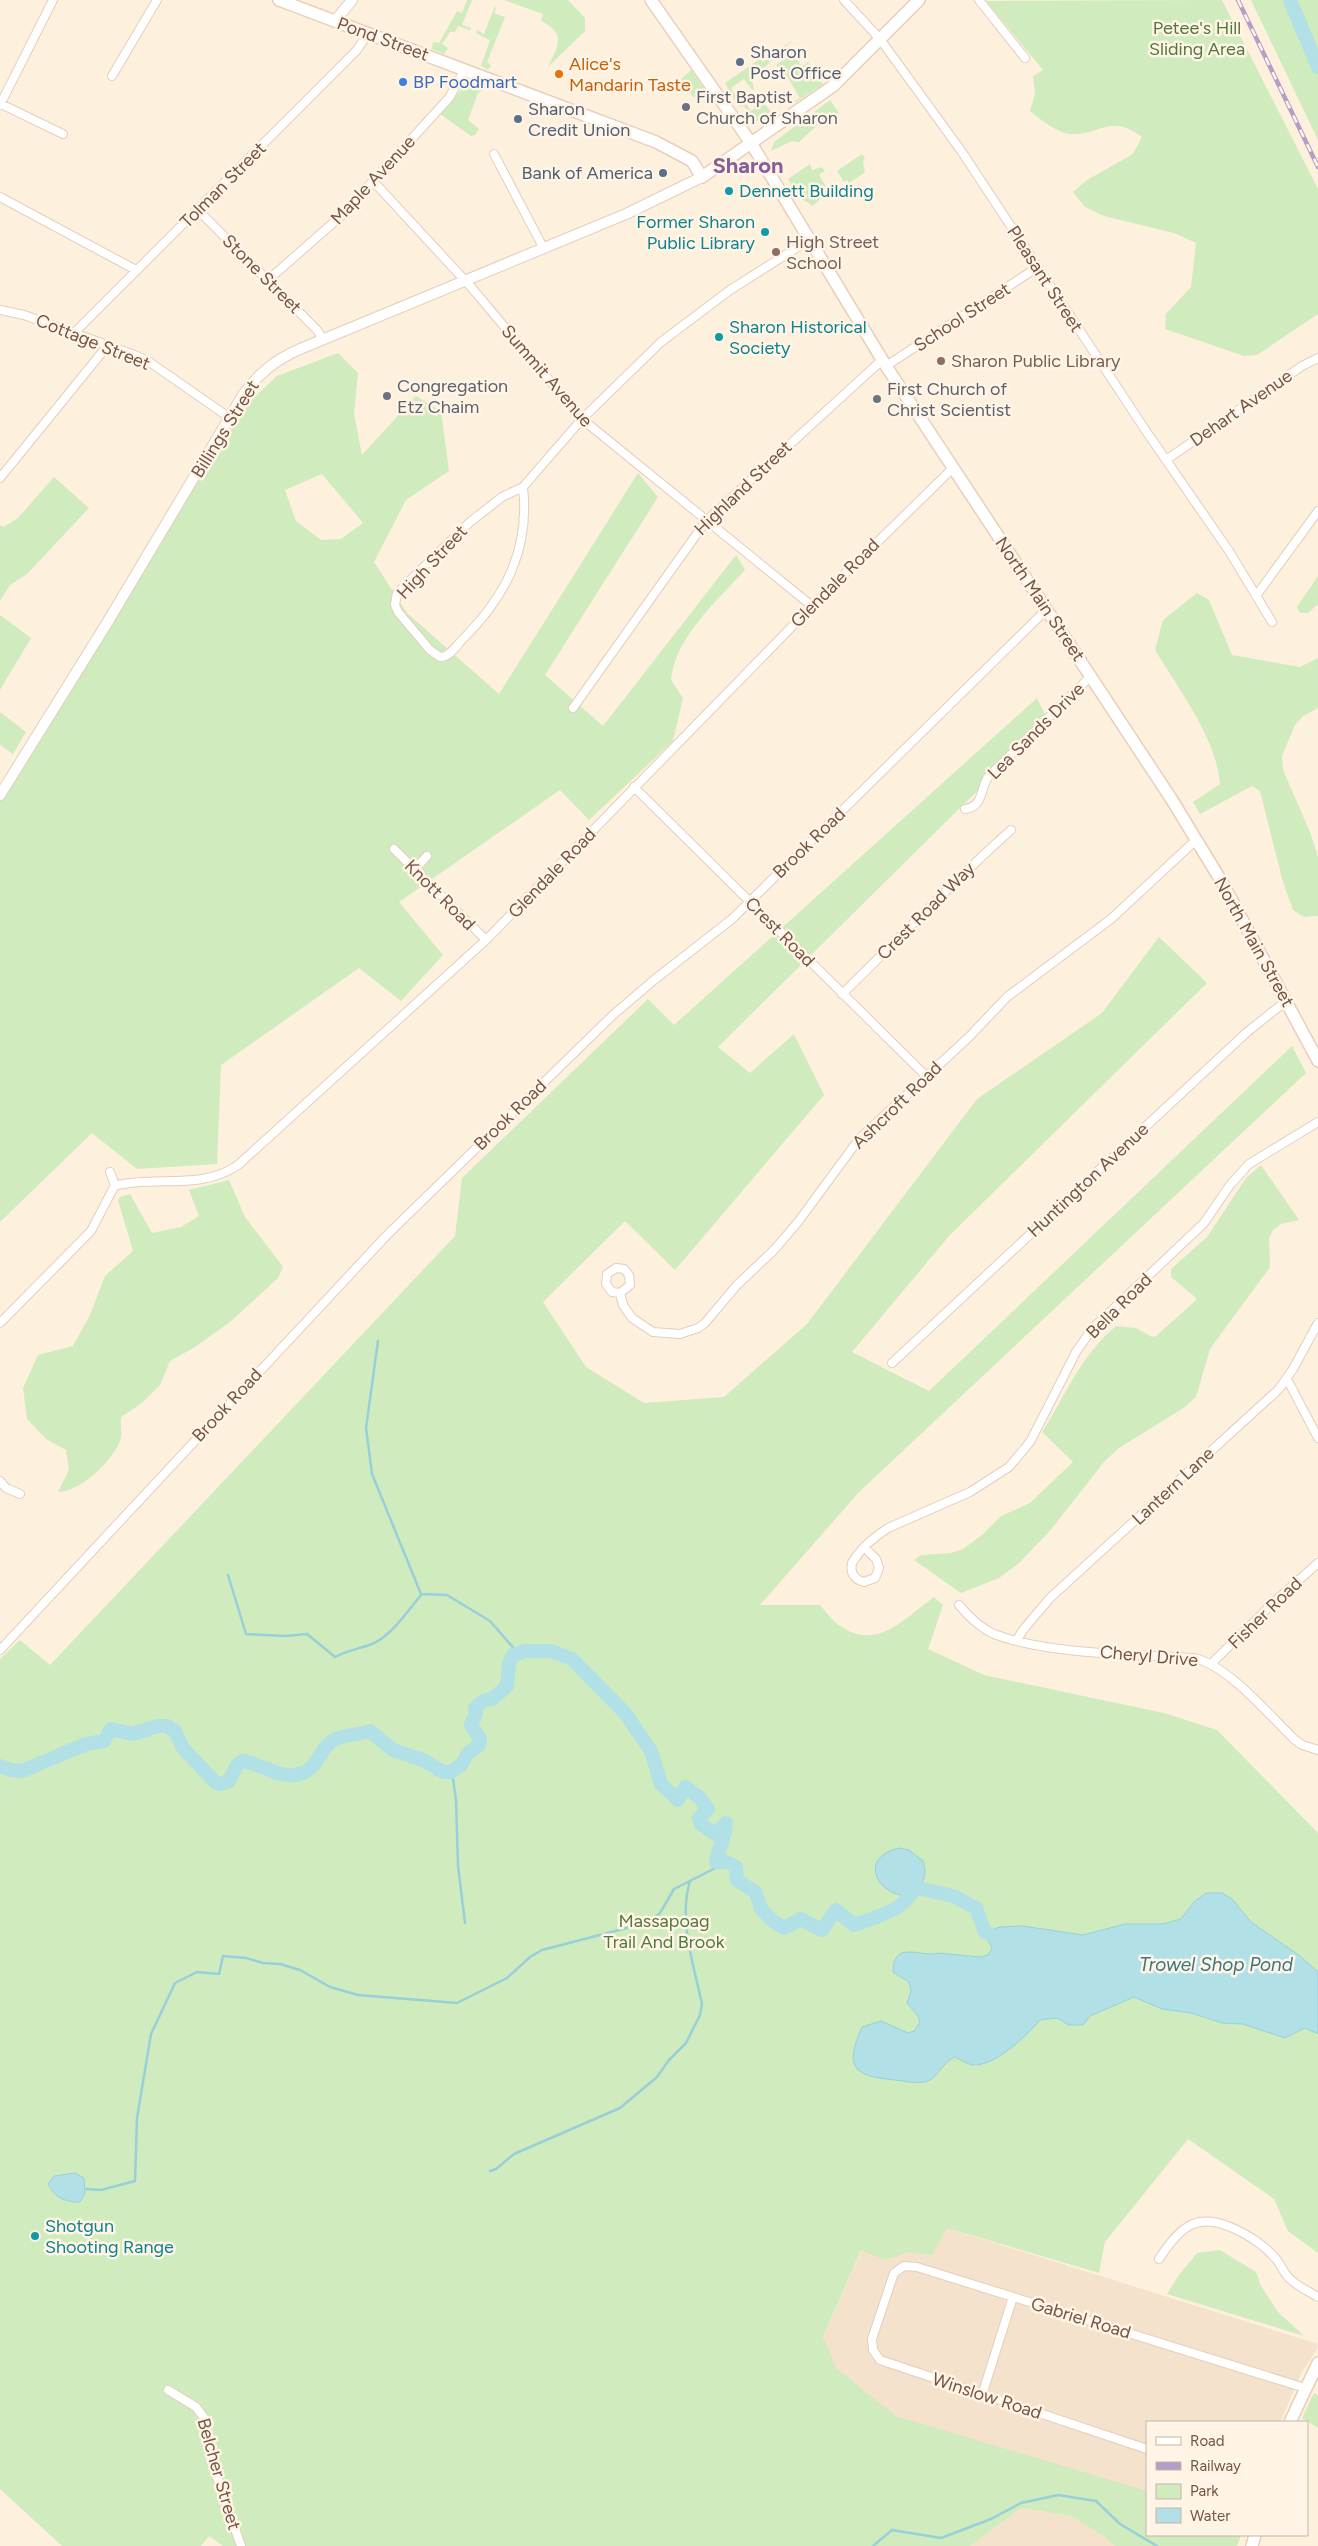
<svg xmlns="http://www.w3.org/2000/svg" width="1318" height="2546" viewBox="0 0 1318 2546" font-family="Figtree,sans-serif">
	<rect width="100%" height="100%" fill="#fdf1de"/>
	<!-- residential -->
	<path fill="#f5e2cc" d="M 883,2201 L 947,2228 L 1318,2344 L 1318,2347 L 1301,2374 L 1280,2422 L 1147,2422 L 1147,2500 L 800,2390 Z
		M 1021,2508 L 1071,2516 L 1105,2537 L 1115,2546 L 970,2546 Z"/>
	<!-- green -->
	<path fill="#d0ebbd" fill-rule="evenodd" d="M 467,0 L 472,0 L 462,25 L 471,28 L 470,30 L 458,26 L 455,32 L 450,32 L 442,44 L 448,48 L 444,54 L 432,49 L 433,42 L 439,43 L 457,11 L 462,13 Z
		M 504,0 L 568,0 L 585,18 L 585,31 L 548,67 C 558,45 567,34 541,21 L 543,14 Z
		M 1222,0 L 1318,189 L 1318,314 L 1257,355 L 1244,356 L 1165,329 L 1166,314 L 1191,287 L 1196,243 L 1174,233 L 1104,216 L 1085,207 L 1073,192 L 1087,180 L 1133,154 L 1142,137 C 1111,113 1101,135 1071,134 C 1057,133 1040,119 1030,111 L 1035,94 L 1033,76 L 1043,70 L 986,1 Z
		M 1251,0 L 1318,0 L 1318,140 Z
		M 495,6 L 496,8 L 494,13 L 505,17 L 487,62 L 491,65 L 488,70 L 481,66 L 490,40 L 476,33 L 477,30 L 484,34 Z
		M 793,40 L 766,66 L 751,75 L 754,89 L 752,90 L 744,79 L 731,88 L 737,98 L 740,96 L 741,98 L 736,103 L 725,83 L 761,58 L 763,62 Z
		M 792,53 L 802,66 L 808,62 L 823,84 L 796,102 L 794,101 L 800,98 L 787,76 L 776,65 Z
		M 691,70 L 713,101 L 708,105 L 700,96 L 693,97 L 681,79 Z
		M 474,80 L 486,85 L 485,89 L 478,93 L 468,120 L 479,129 L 475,135 L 471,136 L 440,114 L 467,83 Z
		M 760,99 L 774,115 L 761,122 L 752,121 L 744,114 L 747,111 L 744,106 L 739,107 L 737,105 L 744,101 L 751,111 L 762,103 Z
		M 830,100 L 839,113 L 826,123 L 823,120 L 799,142 L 792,141 L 771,151 L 774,142 Z
		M 862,154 L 865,158 L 863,162 L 865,172 L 849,183 L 847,180 L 844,182 L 837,171 Z
		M 810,164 L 812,170 L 822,167 L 825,171 L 819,175 L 830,193 L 825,194 L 813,206 L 802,199 L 788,179 Z
		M 338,353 L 358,373 L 354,414 L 362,455 L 416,396 L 441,411 L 449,471 L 406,500 L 374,562 L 407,613 L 499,694 L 638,473 L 658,497 L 545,675 L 603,726 L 736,555 L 745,570 C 717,601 675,637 671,680 L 683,698 L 673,741 L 589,820 L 560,790 L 399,902 L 443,955 L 401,1001 L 359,968 L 221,1065 L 217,1164 L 137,1169 L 92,1133 L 0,1222 L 0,798 L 245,406 L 277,376 ZM 322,474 L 363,523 L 341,539 L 321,540 L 296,521 L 285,490 Z
		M 54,477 L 89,508 L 27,574 L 10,585 L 0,601 L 0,525 L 3,527 L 17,519 Z
		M 1318,576 L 1318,604 L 1308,613 L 1300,613 L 1297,607 Z
		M 1197,593 L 1209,600 L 1232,655 L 1300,667 L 1318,658 L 1318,708 L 1303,716 L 1295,725 L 1282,756 L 1283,770 L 1310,832 L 1318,857 L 1318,916 L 1304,917 L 1293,910 L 1283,882 L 1260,791 L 1252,786 L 1200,814 L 1193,802 L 1220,784 C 1217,739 1178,688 1155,650 L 1163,620 Z
		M 0,615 L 31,638 L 0,690 Z
		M 1037,698 L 1048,721 L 718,1047 L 750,1073 L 794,1034 L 824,1095 L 675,1270 L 625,1221 L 543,1302 L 586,1367 L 644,1403 L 724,1397 L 807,1324 L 977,1099 L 1102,1013 L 1159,937 L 1207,983 L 949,1236 L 852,1352 L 929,1391 L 1292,1046 L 1306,1073 L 859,1492 L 760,1605 L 820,1605 C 826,1612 833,1622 842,1627 C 878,1651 906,1617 934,1597 L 943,1605 L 928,1649 L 984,1675 L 1164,1713 L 1217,1730 L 1318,1833 L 1318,2027 L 1316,2035 L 1318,2034 L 1318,2253 L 1288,2231 L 1274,2199 L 1188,2139 L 1105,2242 L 1099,2273 L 947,2228 L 932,2255 L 909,2252 L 885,2260 L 861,2250 L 823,2337 L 836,2368 L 896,2416 L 1147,2491 L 1147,2535 L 1241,2535 L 1237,2546 L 1115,2546 L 1105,2537 L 1071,2516 L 1021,2508 L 970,2546 L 223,2546 L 209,2536 L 201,2546 L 62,2546 L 0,2489 L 0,1659 L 20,1640 L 50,1665 L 455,1236 L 462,1178 L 648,999 L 674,1025 Z
		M 0,712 L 26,732 L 13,754 L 0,745 Z
		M 1261,1165 L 1299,1220 L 1281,1224 L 1273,1230 L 1269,1238 L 1270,1267 L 1210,1349 L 1196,1397 L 1185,1407 L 1119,1448 L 1104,1462 L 1049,1532 L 1018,1564 L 999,1578 L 961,1593 L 914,1560 L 921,1555 L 951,1553 L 963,1549 L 982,1535 L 1001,1516 L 1030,1503 L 1073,1462 L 1042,1432 C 1067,1394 1080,1356 1116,1326 L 1136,1328 L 1152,1337 L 1156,1336 L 1193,1303 L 1196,1300 L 1195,1297 L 1171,1277 L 1171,1269 L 1207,1237 L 1246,1178 Z
		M 229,1180 L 245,1217 L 283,1267 L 278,1278 L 230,1322 L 195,1347 L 170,1361 L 160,1385 L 142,1403 L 121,1417 C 120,1423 122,1431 121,1437 C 116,1459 80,1492 58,1492 L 69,1470 L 66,1450 L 46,1439 L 27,1419 L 23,1388 L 38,1355 L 73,1346 L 90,1315 L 105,1276 L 133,1251 L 118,1200 L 120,1197 L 130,1194 L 152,1233 L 181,1227 L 199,1216 L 189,1190 Z
		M 1220,2250 L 1256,2272 L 1261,2286 L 1278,2312 L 1304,2336 L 1167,2294 L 1179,2275 L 1197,2253 Z
		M 1314,2393 L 1318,2396 L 1318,2428 L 1302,2418 Z"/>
	<!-- water -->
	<path fill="#b2e0e7" stroke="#98d0d9" d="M 899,1848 L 909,1850 L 923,1861 C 926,1871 926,1877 920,1886 C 899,1916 844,1862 899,1848 Z
		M 1206,1893 L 1222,1893 L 1232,1899 L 1251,1922 L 1300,1956 L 1318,1972 L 1318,2034 L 1305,2028 L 1285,2038 L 1243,2024 L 1222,2023 L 1191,2013 L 1162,2009 L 1134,1997 L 1090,2016 L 1083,2025 L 1069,2025 L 1057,2018 L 1040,2020 C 1026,2036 996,2066 973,2065 C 967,2064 961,2060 955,2057 C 943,2062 940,2074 930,2080 C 920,2085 905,2081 895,2080 C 853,2076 844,2068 862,2027 L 881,2021 L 908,2033 L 914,2031 L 920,2022 L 918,2016 L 907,2003 L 911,1991 L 909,1982 L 893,1972 C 893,1939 921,1958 939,1953 L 980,1957 L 988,1955 L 992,1949 L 985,1932 L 1000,1927 L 1023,1926 L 1083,1935 L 1125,1924 L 1163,1924 L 1181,1919 L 1194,1902 Z
		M 75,2173 L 84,2178 L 85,2193 L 80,2202 C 65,2202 55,2198 48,2184 L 54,2176 Z"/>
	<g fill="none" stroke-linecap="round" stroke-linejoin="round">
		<!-- stream -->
		<path stroke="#98d0d9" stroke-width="2.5" d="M 378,1341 L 366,1428 L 372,1474 L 421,1594 L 447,1595 L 490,1621 L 517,1652
			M 228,1575 L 246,1634 L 286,1636 L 307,1634 L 335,1657 C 348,1650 359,1649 372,1644 C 390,1637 409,1610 421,1595
			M 452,1772 L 456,1800 L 458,1866 L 465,1923
			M 490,2171 L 496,2169 L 514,2154 L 620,2108 L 657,2077 L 669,2060 L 686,2043 L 700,2015 L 702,2004 C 694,1966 678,1920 690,1881 L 727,1862
			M 86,2189 L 101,2190 L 135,2181 L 137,2118 L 151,2034 L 175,1983 L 197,1972 L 219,1974 L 223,1956 L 246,1958 L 263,1963 L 280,1964 L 300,1970 L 330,1987 L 358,1995 L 457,2003 L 507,1978 L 530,1957 L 542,1950 L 646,1923 L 660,1913 L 674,1889 L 690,1881
			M 873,2546 L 892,2530 L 941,2538 L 991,2519 L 1021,2503 L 1058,2495 L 1096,2501 L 1120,2524 L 1157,2546"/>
		<!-- river -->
		<path stroke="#b2e0e7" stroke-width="14" d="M 1290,0 L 1318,67
			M 0,1766 L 11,1770 L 22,1771 L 86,1744 L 104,1741 L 111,1729 L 133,1734 L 158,1726 L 167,1726 L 175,1731 L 183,1748 L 215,1782 L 220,1784 L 229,1781 L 237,1765 L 242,1761 C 260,1763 276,1777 294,1775 C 320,1772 318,1748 334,1740 C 345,1734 359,1735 370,1731 L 393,1750 L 423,1760 L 443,1772 L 451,1772 L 462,1764 L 468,1753 L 479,1745 L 480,1739 L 471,1725 L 476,1714 L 475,1708 L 483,1701 L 492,1699 L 507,1686 L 509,1663 L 513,1655 L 525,1651 L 551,1651 L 572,1659 L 625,1713 L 651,1751 L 661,1784 L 678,1800 L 685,1787 L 699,1797 L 708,1809 L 699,1818 L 701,1824 L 715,1834 L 726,1823 C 726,1839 718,1847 716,1862 L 727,1862 L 736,1867 L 737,1880 L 755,1892 L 762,1910 L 773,1921 L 784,1928 L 801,1919 L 822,1930 L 836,1910 L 854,1925 C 866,1921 897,1911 904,1902 C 910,1895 909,1894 918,1888 L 953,1896 L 976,1908 L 985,1932 L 1001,1938"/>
		<!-- minor casing -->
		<g stroke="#e3cebd" stroke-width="10">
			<path id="minor" d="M 844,0 L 880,39 L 962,152 L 1146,431 L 1229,551 L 1272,622
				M 979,0 L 1025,58
				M 112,76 L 157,0
				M 1,104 L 63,134
				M 0,105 L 53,0
				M 494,154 L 544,249
				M 373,181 L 471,287 L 582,419 L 812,606
				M 0,197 L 136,270
				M 198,210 L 317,330 L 323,339
				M 268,280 L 341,216 L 449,98 L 465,69
				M 0,310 L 24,315 L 132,354 L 148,361 L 230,418
				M 74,333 L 357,50 L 368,33
				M 886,366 L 1038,267
				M 1166,460 L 1302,366 L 1318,358
				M 0,478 L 108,345
				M 523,487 C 530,549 506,596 463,639 C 457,645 449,658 440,657 L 430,650 L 398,612 L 395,605 L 397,593 L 470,522 L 502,497 L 523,487 L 582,419 L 661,342 L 730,290 L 809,240
				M 1256,596 L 1318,511
				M 573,708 L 706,521 L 882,360
				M 634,787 L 926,1076
				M 965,809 C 984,806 980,789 988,777 L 1091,676
				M 394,849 L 486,940
				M 415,869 L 427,856
				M 842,994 C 899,939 952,882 1011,830
				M 110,1172 L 115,1185 L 118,1185 C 158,1176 202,1190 238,1165 L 486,940 L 812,606 L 953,468
				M 620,1293 L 612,1292 L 606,1284 L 607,1274 L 616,1268 L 624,1269 L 629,1275 L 630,1285 L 620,1293 L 623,1305 L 632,1318 L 653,1332 L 680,1334 L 698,1328 L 705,1323 L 737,1285 L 774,1250 L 798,1222 L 859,1139 L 969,1037 L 1007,997 L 1111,919 L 1196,840
				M 0,1323 L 91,1231 L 115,1185
				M 892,1363 L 1246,1033 L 1286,1001
				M 1287,1379 L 1318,1438
				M 0,1481 L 6,1488 L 20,1494
				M 864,1547 L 876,1559 L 879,1568 L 875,1578 L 864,1582 C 854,1579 850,1573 852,1563 C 860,1549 874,1537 888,1528 L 970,1492 L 1009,1467 L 1030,1442 L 1076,1352 L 1092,1329 L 1204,1223 L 1230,1185 L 1249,1164 L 1318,1122
				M 959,1605 C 969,1617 980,1628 994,1634 C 1049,1655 1135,1654 1194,1658 C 1229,1666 1268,1714 1294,1739 L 1302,1745 L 1318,1750
				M 1017,1640 L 1023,1630 L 1050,1598 L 1279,1389 L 1293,1369 L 1318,1323
				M 0,1650 L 386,1236 L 613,1015 L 654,980 L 732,919 L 1047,609
				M 1212,1663 L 1272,1604 L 1318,1563
				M 1159,2259 C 1181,2225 1198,2211 1237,2230 C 1252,2237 1265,2246 1276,2259 C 1281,2265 1284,2273 1289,2278 C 1297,2286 1308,2291 1318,2297
				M 168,2390 L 196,2407 L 205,2419 L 210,2457 L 241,2546
				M 982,2395 L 1013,2297
				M 1147,2449 L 880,2360 L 873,2350 L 872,2339 L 894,2273 L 904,2266 L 917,2267 L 1305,2388"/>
		</g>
		<!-- tertiary casing -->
		<g stroke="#e3cebd" stroke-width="12">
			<path id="tertiary" d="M 335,21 L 352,0
				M 0,795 L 107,623 L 243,395 C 259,373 275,360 300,349 L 626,214 L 702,177"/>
		</g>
		<!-- secondary casing -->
		<g stroke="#e8cfba" stroke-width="14">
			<path id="secondary" d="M 279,0 L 656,142 L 692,161 L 702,177 L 833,86 L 919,0
				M 651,0 L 751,143 L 886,366 L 1172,800 L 1223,884 L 1318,1061
				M 1290,2422 L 1318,2363
				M 1252,2546 L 1255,2535"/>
		</g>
		<!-- minor -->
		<use href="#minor" stroke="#fff" stroke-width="8"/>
		<!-- tertiary -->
		<use href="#tertiary" stroke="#fff" stroke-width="10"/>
		<!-- secondary -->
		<use href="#secondary" stroke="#fff" stroke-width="11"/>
		<!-- rail casing -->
		<g stroke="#b29ec6" stroke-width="4.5">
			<path id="rail" d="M 1238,0 L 1318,167"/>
		</g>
		<!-- rail -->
		<use href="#rail" stroke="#fff4e5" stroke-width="2.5" stroke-dasharray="8" stroke-linecap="butt"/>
	</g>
	<!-- markers -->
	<g fill="#5c6f8a" stroke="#fff4e5" stroke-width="2">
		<circle cx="740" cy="62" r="5"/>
		<circle cx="518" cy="119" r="5"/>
		<circle cx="663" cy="173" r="5"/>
	</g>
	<circle fill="#e8710a" stroke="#fff4e5" stroke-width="2" cx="559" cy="74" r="5"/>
	<circle fill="#3f7fe0" stroke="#fff4e5" stroke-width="2" cx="403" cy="82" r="5"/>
	<g fill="#6b7280" stroke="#fff4e5" stroke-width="2">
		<circle cx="686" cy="107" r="5"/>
		<circle cx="387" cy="396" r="5"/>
		<circle cx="877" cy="399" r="5"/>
	</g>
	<g fill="#0f9aa8" stroke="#fff4e5" stroke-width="2">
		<circle cx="729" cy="191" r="5"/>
		<circle cx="765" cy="232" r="5"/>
		<circle cx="719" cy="337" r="5"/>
		<circle cx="35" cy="2236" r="5"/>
	</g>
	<g fill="#8d6e63" stroke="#fff4e5" stroke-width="2">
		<circle cx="776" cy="252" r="5"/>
		<circle cx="941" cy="361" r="5"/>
	</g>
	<g text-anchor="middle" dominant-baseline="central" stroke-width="5" stroke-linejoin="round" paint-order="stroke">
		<!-- park labels -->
		<g font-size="18" fill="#507a3d" stroke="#fff4e5">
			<text x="1197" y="28">Petee's Hill<tspan x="1197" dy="21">Sliding Area</tspan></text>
			<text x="664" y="1921">Massapoag<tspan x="664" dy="21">Trail And Brook</tspan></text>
		</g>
		<!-- street labels -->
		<g font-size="18" fill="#745545" stroke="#fff4e5">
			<text transform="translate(383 39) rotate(20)">Pond Street</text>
			<text transform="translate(373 180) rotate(-47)">Maple Avenue</text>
			<text transform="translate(223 185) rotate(-45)">Tolman Street</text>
			<text transform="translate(262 274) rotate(45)">Stone Street</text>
			<text transform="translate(1045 279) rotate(57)">Pleasant Street</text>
			<text transform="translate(962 317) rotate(-33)">School Street</text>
			<text transform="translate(93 342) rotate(22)">Cottage Street</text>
			<text transform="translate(547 376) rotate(49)">Summit Avenue</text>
			<text transform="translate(1241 408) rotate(-35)">Dehart Avenue</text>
			<text transform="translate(225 429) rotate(-58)">Billings Street</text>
			<text transform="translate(743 488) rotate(-44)">Highland Street</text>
			<text transform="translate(432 562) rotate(-47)">High Street</text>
			<text transform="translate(835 583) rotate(-45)">Glendale Road</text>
			<text transform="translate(1040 599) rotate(56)">North Main Street</text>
			<text transform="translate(1036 731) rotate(-45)">Lea Sands Drive</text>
			<text transform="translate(809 843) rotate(-44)">Brook Road</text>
			<text transform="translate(552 873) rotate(-46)">Glendale Road</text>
			<text transform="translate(440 895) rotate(45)">Knott Road</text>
			<text transform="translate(926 911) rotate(-45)">Crest Road Way</text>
			<text transform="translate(780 932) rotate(45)">Crest Road</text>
			<text transform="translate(1254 942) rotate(61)">North Main Street</text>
			<text transform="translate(897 1105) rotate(-44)">Ashcroft Road</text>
			<text transform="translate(510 1115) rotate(-44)">Brook Road</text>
			<text transform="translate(1088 1180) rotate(-43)">Huntington Avenue</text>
			<text transform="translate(1119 1306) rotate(-45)">Bella Road</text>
			<text transform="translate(227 1405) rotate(-47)">Brook Road</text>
			<text transform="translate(1173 1486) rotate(-43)">Lantern Lane</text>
			<text transform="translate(1265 1613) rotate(-44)">Fisher Road</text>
			<text transform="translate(1149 1656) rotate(5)">Cheryl Drive</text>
			<text transform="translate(1081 2318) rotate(17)">Gabriel Road</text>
			<text transform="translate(987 2396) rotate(18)">Winslow Road</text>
			<text transform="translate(219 2474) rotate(74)">Belcher Street</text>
		</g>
		<!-- service labels -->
		<g font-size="18" fill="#4e5e75" stroke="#fff4e5" text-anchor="start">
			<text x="750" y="52">Sharon<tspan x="750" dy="21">Post Office</tspan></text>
			<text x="528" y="109">Sharon<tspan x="528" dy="21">Credit Union</tspan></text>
			<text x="653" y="173" text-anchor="end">Bank of America</text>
		</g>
		<!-- food labels -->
		<g font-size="18" fill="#c56008" stroke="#fff4e5" text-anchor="start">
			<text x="569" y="64">Alice's<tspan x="569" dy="21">Mandarin Taste</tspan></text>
		</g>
		<!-- shop labels -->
		<g font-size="18" fill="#366cbe" stroke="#fff4e5" text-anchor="start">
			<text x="413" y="82">BP Foodmart</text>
		</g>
		<!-- worship labels -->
		<g font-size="18" fill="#5b616d" stroke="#fff4e5" text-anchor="start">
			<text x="696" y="97">First Baptist<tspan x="696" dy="21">Church of Sharon</tspan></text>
			<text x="397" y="386">Congregation<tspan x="397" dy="21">Etz Chaim</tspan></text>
			<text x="887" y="389">First Church of<tspan x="887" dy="21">Christ Scientist</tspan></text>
		</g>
		<!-- culture labels -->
		<g font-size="18" fill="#0d838f" stroke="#fff4e5" text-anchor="start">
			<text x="739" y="191">Dennett Building</text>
			<text x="755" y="222" text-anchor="end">Former Sharon<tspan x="755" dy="21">Public Library</tspan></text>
			<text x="729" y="327">Sharon Historical<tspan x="729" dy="21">Society</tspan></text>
			<text x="45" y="2226">Shotgun<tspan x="45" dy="21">Shooting Range</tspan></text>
		</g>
		<!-- education labels -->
		<g font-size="18" fill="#785e54" stroke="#fff4e5" text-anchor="start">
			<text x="786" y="242">High Street<tspan x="786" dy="21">School</tspan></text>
			<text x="951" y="361">Sharon Public Library</text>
		</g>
		<!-- water labels -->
		<g font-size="19" font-style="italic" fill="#3b7782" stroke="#fff4e5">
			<text x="1216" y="1964">Trowel Shop Pond</text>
		</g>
		<!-- district labels -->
		<g font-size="22" font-weight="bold" fill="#846098" stroke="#fff4e5">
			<text x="748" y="165">Sharon</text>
		</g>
	</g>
	<!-- legend -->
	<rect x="1146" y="2421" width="162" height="115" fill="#fff4e5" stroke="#c7b4a5"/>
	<rect x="1156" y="2437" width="25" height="8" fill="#ffffff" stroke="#c7b4a5"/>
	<text x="1190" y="2446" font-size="15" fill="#745545">Road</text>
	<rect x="1156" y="2462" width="25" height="8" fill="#b29ec6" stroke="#c7b4a5"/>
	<text x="1190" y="2471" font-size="15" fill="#745545">Railway</text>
	<rect x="1156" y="2484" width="25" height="15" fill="#d0ebbd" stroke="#c7b4a5"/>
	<text x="1190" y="2496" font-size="15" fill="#745545">Park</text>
	<rect x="1156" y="2508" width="25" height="15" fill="#b2e0e7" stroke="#c7b4a5"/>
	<text x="1190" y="2521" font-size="15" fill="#745545">Water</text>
</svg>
